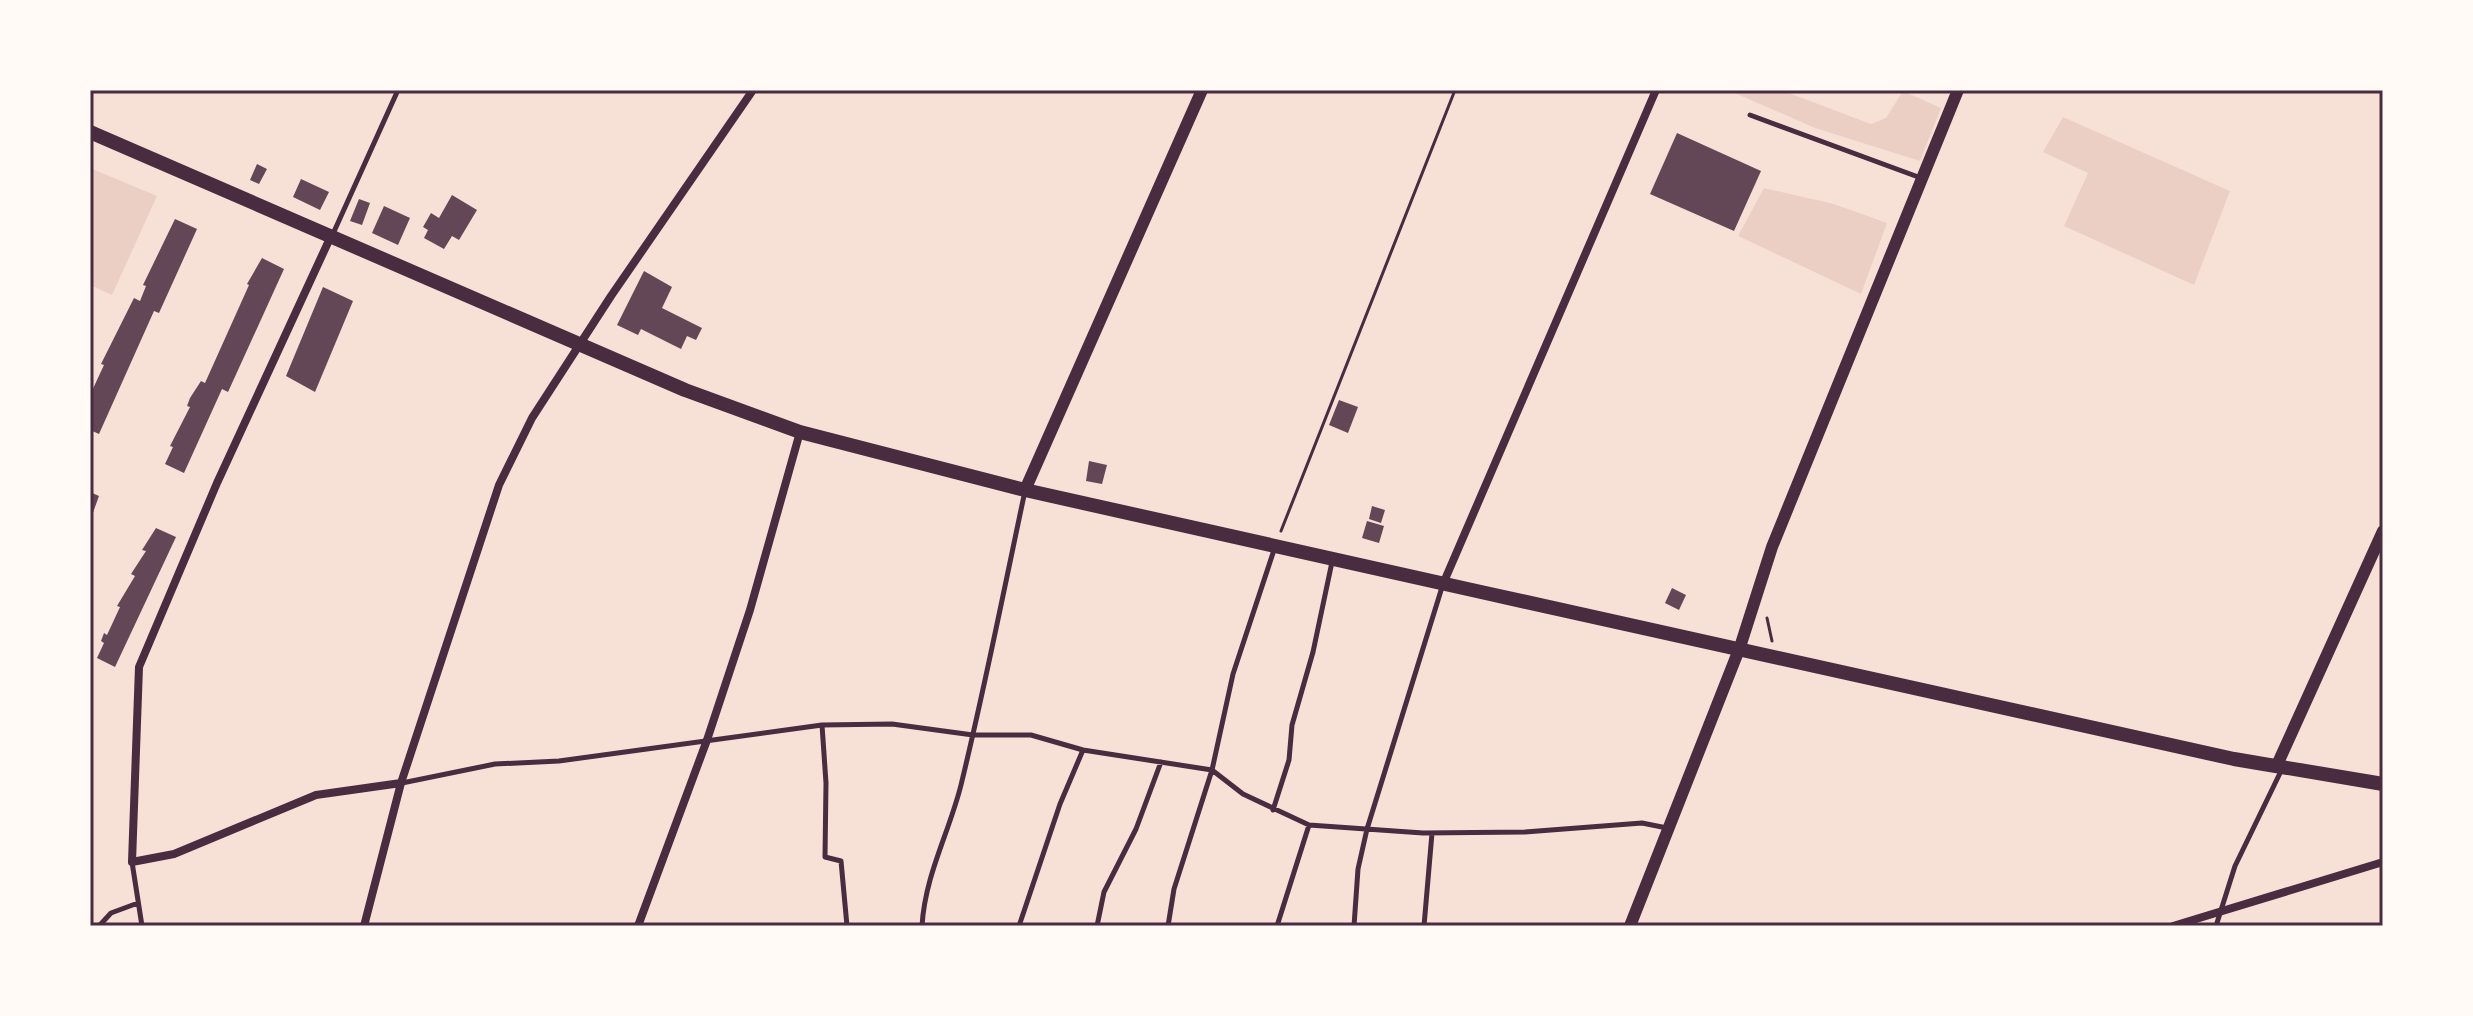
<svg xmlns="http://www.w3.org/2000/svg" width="2473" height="1016" viewBox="0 0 2473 1016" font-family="Jost,sans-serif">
	<rect width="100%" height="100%" fill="#f7e1d7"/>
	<!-- green -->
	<path fill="#ebcfc5" d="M 1728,90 L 1781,90 L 1871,124 L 1886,118 L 1903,91 L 1941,108 L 1920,161 L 1815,128 Z
		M 2063,117 L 2230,191 L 2194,285 L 2064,226 L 2088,173 L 2043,152 Z
		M 90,168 L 157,196 L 112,295 L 90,285 Z
		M 1764,188 L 1834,204 L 1887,223 L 1861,294 L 1738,236 Z"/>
	<!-- building -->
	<path fill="#644757" d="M 1677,133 L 1761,171 L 1734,231 L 1650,194 Z
		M 257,164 L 267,169 L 259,184 L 250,180 Z
		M 301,179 L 329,192 L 320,210 L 293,197 Z
		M 452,195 L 477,210 L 459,240 L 452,236 L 444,249 L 424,238 L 428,230 L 423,227 L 431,213 L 439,218 Z
		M 359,199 L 370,203 L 362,225 L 350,221 Z
		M 384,206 L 410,218 L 398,245 L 372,233 Z
		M 175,219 L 197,229 L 159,313 L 154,311 L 99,434 L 90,430 L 90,395 L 104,365 L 101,364 L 134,298 L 140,301 L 146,286 L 143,285 Z
		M 262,258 L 284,269 L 228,392 L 222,389 L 184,473 L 165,464 L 173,447 L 170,446 L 190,407 L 187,406 L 190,398 L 201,381 L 205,383 L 249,285 L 247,284 Z
		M 644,271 L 672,287 L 662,308 L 702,328 L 696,340 L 687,336 L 681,349 L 641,329 L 638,335 L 617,325 Z
		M 323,287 L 353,301 L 315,392 L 286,376 Z
		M 1339,400 L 1358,407 L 1348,433 L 1329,425 Z
		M 1089,461 L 1107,465 L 1102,484 L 1086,481 Z
		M 90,492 L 99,496 L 90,521 Z
		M 1372,506 L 1385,510 L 1381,523 L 1369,519 Z
		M 1367,521 L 1384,526 L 1379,543 L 1362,538 Z
		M 156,528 L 176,537 L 115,667 L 97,658 L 104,643 L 101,641 L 104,633 L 107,635 L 120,607 L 117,606 L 135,576 L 131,574 L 146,551 L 142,550 Z
		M 1672,588 L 1686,595 L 1679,610 L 1665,603 Z"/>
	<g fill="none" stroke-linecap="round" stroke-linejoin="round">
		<!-- path -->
		<path stroke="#4a2c40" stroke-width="3" d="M 1281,531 L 1455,90
			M 1767,618 L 1772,641"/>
		<!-- service -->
		<path stroke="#4a2c40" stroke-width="5" d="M 1750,115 L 1921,178
			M 332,236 L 398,90
			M 822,725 L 826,783 L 825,857 L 841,861 L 847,926
			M 402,783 L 495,764 L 559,761 L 822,725 L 892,724 L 973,735 L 1031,735 L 1083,750 L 1212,770 L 1243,794 L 1309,825 L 1423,833 L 1525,832 L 1642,823 L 1667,828
			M 1273,810 L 1289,760 L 1292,725 L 1313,652 L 1332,562
			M 132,862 L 142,926
			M 99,926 L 111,913 L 138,903
			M 922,926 C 925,875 949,833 961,785 C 985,687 1004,589 1025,491
			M 1019,926 L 1060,804 L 1083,750
			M 1097,926 L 1104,892 L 1136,829 L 1161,762
			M 1168,926 L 1174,889 L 1212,770 L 1233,674 L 1275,547
			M 1277,926 L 1309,825
			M 1354,926 L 1358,869 L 1367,829 L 1443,584
			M 1424,926 L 1432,833
			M 2216,926 L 2235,866 L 2282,769"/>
		<!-- minor -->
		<path stroke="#4a2c40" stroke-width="8" d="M 331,236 L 217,483 L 139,667 L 132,862 L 174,854 L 316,795 L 401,783
			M 1443,584 L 1656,90
			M 364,926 L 401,783 L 499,485 L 532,418 L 611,296 L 753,90
			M 638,926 L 707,740 L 750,610 L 800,432
			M 2173,926 L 2383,862"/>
		<!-- tertiary -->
		<path stroke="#4a2c40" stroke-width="12" d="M 1025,490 L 1202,90
			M 2277,765 L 2383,531
			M 1630,926 L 1740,647 L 1772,547 L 1958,90"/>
		<!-- primary -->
		<path stroke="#4a2c40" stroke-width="14" d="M 90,132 L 685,390 L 800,432 L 1025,490 L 1481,592 L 2234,759 L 2383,784"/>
	</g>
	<!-- border -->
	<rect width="2473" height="1016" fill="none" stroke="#fffaf5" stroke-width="184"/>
	<rect x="92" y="92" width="2289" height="832" fill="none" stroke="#4a2c40" stroke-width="3"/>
</svg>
